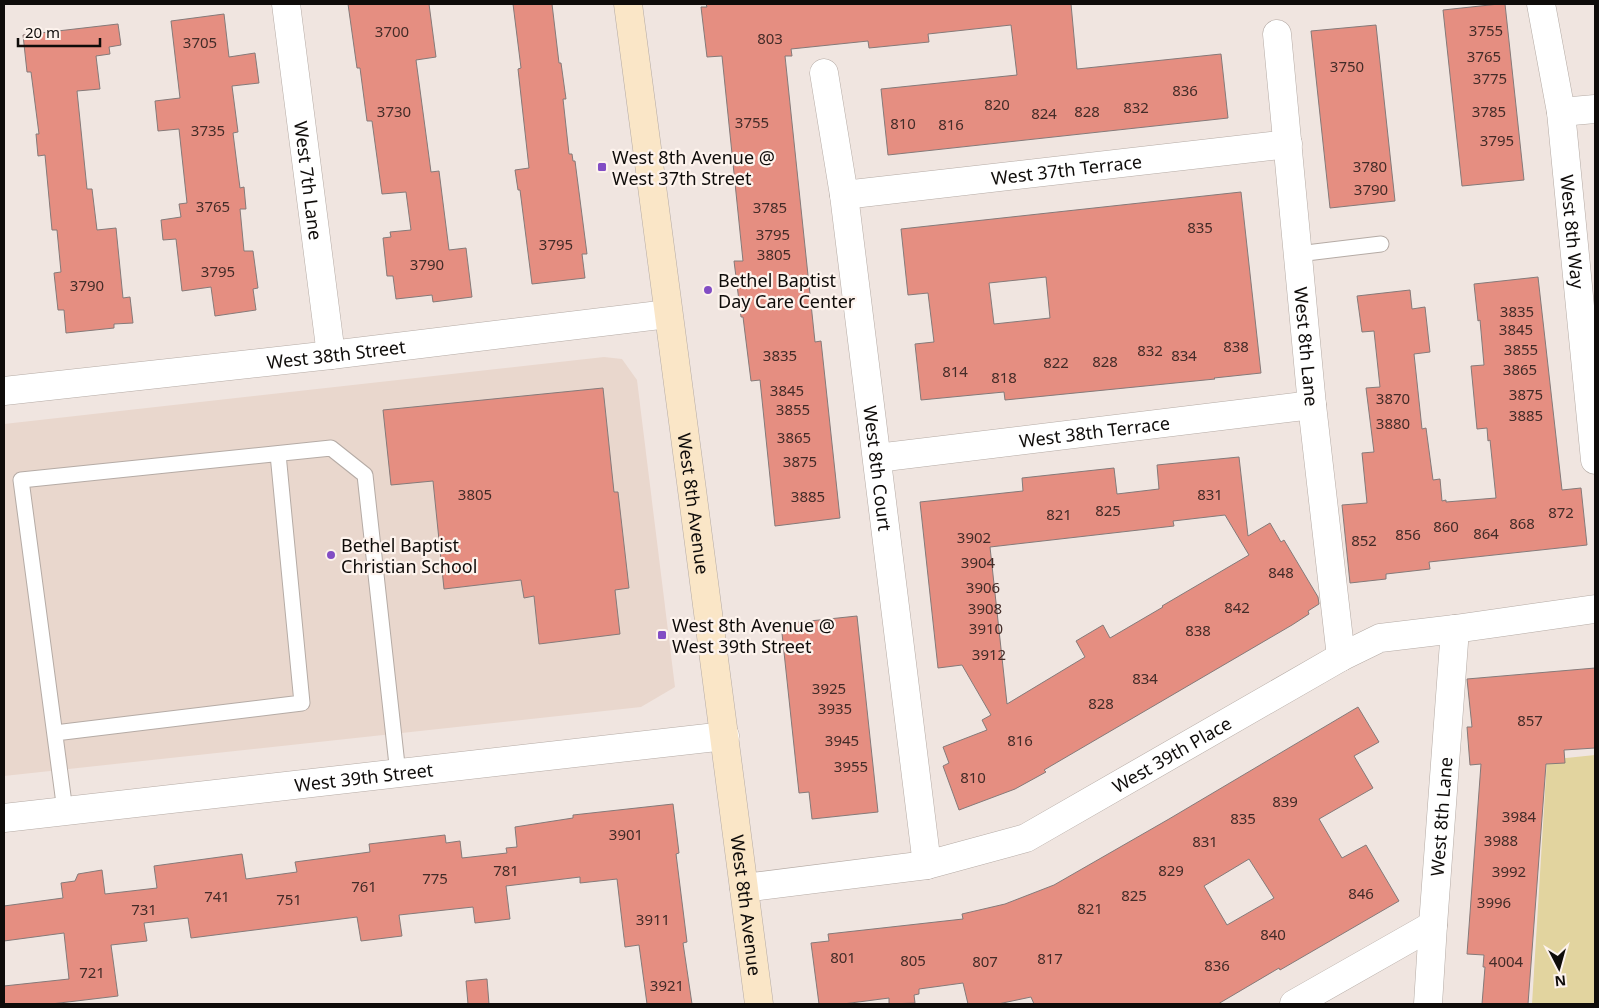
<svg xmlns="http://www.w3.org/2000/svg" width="1599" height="1008" viewBox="0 0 1599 1008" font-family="'Noto Sans',sans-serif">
	<rect width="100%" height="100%" fill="#f0e5e0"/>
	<!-- built -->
	<path fill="#e9d7cd" d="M 604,357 L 622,359 L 637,380 L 675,687 L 641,707 L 4,776 L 4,424 Z"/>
	<!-- green -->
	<path fill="#e2d49f" d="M 1595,755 L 1595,1004 L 1532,1004 L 1547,760 Z"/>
	<!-- building -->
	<path fill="#e58e81" stroke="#857a79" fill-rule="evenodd" d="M 348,4 L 429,4 L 436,57 L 416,60 L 431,172 L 439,171 L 449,250 L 466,248 L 472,297 L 433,302 L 432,295 L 396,299 L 393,276 L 387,276 L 383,238 L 391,237 L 390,232 L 411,230 L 406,192 L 382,194 L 372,121 L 367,121 L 360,68 L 357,68 Z
		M 513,4 L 552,4 L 559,63 L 561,63 L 566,99 L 563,99 L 569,154 L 572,154 L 573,161 L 575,161 L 587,254 L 582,254 L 585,278 L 532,284 L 520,190 L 518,190 L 515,170 L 529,168 L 518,69 L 521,68 Z
		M 706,4 L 1071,4 L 1077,69 L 1221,54 L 1228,118 L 888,155 L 881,89 L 1017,75 L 1011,25 L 928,34 L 929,42 L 869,48 L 868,41 L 791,49 L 792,56 L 785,56 L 815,342 L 821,341 L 840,518 L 775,526 L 760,380 L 751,381 L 743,317 L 741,317 L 734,261 L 743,261 L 722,56 L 707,57 L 701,7 L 707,7 Z
		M 1499,4 L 1505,4 L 1524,180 L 1462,186 L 1443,10 Z
		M 224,14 L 229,57 L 255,53 L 259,83 L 232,86 L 238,132 L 233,133 L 236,157 L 240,188 L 244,187 L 246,209 L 240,209 L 244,251 L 253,251 L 258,288 L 253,289 L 256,310 L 215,316 L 211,287 L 182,291 L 176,239 L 163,240 L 161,220 L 181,217 L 179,204 L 187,203 L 179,129 L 158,131 L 155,101 L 180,98 L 171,21 Z
		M 118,24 L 121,45 L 109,47 L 110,54 L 96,56 L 100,89 L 77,91 L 87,189 L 92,189 L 97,230 L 116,228 L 123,298 L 130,297 L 133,323 L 114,324 L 114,328 L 66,333 L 64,310 L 58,310 L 54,273 L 61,272 L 57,230 L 52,230 L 45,155 L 38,156 L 36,134 L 39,134 L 31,72 L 27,72 L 23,35 Z
		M 1376,25 L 1395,201 L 1330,208 L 1311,31 Z
		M 1241,192 L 1261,373 L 1214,378 L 1215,379 L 1005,400 L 1004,392 L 921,400 L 915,344 L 934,342 L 928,293 L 908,295 L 901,229 ZM 1046,277 L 1050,318 L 994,324 L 989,283 Z
		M 1538,277 L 1562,490 L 1581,488 L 1587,545 L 1429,562 L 1430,569 L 1386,574 L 1386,579 L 1350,583 L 1342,505 L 1367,503 L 1362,453 L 1374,452 L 1366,388 L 1380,387 L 1374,331 L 1362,332 L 1357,296 L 1410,290 L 1412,309 L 1425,307 L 1430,352 L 1414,354 L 1422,429 L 1426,428 L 1433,480 L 1440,479 L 1442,501 L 1446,500 L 1446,502 L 1496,498 L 1490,440 L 1488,441 L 1487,428 L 1477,429 L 1471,366 L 1484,365 L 1480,320 L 1478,321 L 1474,284 Z
		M 603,388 L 614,492 L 618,492 L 629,588 L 615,590 L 620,634 L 539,644 L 534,596 L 524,598 L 521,580 L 444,589 L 433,481 L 391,485 L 383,410 Z
		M 1239,457 L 1248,536 L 1270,523 L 1281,542 L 1284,540 L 1318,597 L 1319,604 L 1308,611 L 1309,614 L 1292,625 L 1044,770 L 1046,772 L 1015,789 L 959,810 L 943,766 L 949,763 L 943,747 L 987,730 L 982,720 L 991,715 L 962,665 L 938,668 L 920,502 L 1023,491 L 1022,478 L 1114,468 L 1117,494 L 1159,489 L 1157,465 ZM 1225,515 L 1249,555 L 1162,606 L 1163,607 L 1110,638 L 1103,625 L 1076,641 L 1085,657 L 1007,704 L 990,547 L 1174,526 L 1173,521 Z
		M 857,616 L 878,812 L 812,819 L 809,792 L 799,793 L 781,624 Z
		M 1595,668 L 1595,748 L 1564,750 L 1565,763 L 1546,764 L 1528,1004 L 1482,1004 L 1485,967 L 1483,967 L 1484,955 L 1467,954 L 1481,764 L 1470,765 L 1467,727 L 1472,727 L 1467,679 Z
		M 1358,707 L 1379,742 L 1354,756 L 1373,788 L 1319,819 L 1342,858 L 1366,845 L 1399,901 L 1280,970 L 1279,968 L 1218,1004 L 1034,1004 L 1031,997 L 998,1004 L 968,1004 L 963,983 L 919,989 L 919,994 L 914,995 L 915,1003 L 889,1004 L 889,998 L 843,1004 L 819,1004 L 811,943 L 829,941 L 828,934 L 963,919 L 962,914 L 1005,904 L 1054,885 L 1169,819 ZM 1249,859 L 1274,898 L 1227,925 L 1204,886 Z
		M 673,804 L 679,853 L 676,854 L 687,942 L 683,943 L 692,1004 L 647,1004 L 639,945 L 625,947 L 617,879 L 580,883 L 580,877 L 506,886 L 510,919 L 475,923 L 473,907 L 399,915 L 402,936 L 361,941 L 357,917 L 191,938 L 188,918 L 144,923 L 147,941 L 111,945 L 118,996 L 51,1004 L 4,1004 L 4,986 L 69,979 L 64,933 L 4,941 L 4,906 L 63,898 L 61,883 L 75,881 L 78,874 L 102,870 L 105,894 L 157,888 L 154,866 L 242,854 L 246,879 L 297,872 L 295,862 L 370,852 L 369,844 L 445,835 L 446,843 L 460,841 L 462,858 L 507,853 L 506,848 L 517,847 L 515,827 L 573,818 L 573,815 Z
		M 487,979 L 489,1004 L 468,1004 L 466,981 Z"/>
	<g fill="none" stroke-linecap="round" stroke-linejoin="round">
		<!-- lane casing -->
		<g stroke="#b5aba5" stroke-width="17">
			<path id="lane" d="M 1298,254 L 1381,244
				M 55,733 L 302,703 L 278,454
				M 65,811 L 21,480 L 331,448 L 365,475 L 398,774"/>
		</g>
		<!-- street casing -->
		<g stroke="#b5aba5" stroke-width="29">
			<g id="street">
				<path id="s1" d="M 286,4 L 331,355"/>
				<path id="s2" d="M 1541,4 L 1561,112 L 1595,460"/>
				<path id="s3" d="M 1277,34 L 1312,405 L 1341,657"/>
				<path id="s4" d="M 824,73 L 844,195 L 927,865"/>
				<path d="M 1561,112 L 1595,109"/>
				<path id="s5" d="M 844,195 L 1288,144"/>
				<path id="s6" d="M 4,391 L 331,355 L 668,314"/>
				<path id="s7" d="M 877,458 L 1312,405"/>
				<path id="s8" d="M 4,818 L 725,736"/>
				<path id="s9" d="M 744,888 L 927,865 L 1026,838 L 1341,657 L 1380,638 L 1455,629 L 1595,609"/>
				<path d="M 1294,1004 L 1433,925"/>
				<path id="s10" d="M 1428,1004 L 1433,925 L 1455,629"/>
			</g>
		</g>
		<!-- secondary casing -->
		<g stroke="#b5aba5" stroke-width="29">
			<g id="secondary">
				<path id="s11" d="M 628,4 C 671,337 717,671 759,1004"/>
			</g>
		</g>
		<!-- lane -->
		<use href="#lane" stroke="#fff" stroke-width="15"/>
		<!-- street -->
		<use href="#street" stroke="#fff" stroke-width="28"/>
		<!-- secondary -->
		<use href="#secondary" stroke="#fae6c7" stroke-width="28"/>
	</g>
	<!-- markers -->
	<g fill="#824dc4" stroke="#fdf3ed" stroke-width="2">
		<rect x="597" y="162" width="10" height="10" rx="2.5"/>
		<circle cx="708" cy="290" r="5"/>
		<circle cx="331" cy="555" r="5"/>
		<rect x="657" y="630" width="10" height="10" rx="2.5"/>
	</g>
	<g text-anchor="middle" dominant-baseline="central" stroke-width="4.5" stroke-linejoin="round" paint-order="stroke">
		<!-- number labels -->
		<g font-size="15" fill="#442c28">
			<text x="1486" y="30">3755</text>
			<text x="392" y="31">3700</text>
			<text x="770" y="38">803</text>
			<text x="200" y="42">3705</text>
			<text x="1484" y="56">3765</text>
			<text x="1347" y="66">3750</text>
			<text x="1490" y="78">3775</text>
			<text x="1185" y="90">836</text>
			<text x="997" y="104">820</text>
			<text x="1136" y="107">832</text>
			<text x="394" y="111">3730</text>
			<text x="1087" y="111">828</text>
			<text x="1489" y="111">3785</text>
			<text x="1044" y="113">824</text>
			<text x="752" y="122">3755</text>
			<text x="903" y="123">810</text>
			<text x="951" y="124">816</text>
			<text x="208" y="130">3735</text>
			<text x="1497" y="140">3795</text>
			<text x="1370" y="166">3780</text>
			<text x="1371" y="189">3790</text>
			<text x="213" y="206">3765</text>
			<text x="770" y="207">3785</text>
			<text x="1200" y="227">835</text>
			<text x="773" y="234">3795</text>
			<text x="556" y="244">3795</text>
			<text x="774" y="254">3805</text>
			<text x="427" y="264">3790</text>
			<text x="218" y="271">3795</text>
			<text x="87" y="285">3790</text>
			<text x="1517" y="311">3835</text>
			<text x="1516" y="329">3845</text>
			<text x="1236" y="346">838</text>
			<text x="1521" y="349">3855</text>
			<text x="1150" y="350">832</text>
			<text x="780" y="355">3835</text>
			<text x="1184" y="355">834</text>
			<text x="1105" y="361">828</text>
			<text x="1056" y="362">822</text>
			<text x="1520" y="369">3865</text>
			<text x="955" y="371">814</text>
			<text x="1004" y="377">818</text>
			<text x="787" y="390">3845</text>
			<text x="1526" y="394">3875</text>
			<text x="1393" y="398">3870</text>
			<text x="793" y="409">3855</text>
			<text x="1526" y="415">3885</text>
			<text x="1393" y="423">3880</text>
			<text x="794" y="437">3865</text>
			<text x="800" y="461">3875</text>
			<text x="475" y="494">3805</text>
			<text x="1210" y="494">831</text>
			<text x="808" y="496">3885</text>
			<text x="1108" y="510">825</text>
			<text x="1561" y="512">872</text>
			<text x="1059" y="514">821</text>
			<text x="1522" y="523">868</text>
			<text x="1446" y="526">860</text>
			<text x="1486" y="533">864</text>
			<text x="1408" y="534">856</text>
			<text x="974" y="537">3902</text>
			<text x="1364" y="540">852</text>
			<text x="978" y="562">3904</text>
			<text x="1281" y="572">848</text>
			<text x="983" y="587">3906</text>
			<text x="1237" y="607">842</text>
			<text x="985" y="608">3908</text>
			<text x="986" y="628">3910</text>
			<text x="1198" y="630">838</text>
			<text x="989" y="654">3912</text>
			<text x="1145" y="678">834</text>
			<text x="829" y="688">3925</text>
			<text x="1101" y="703">828</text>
			<text x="835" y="708">3935</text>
			<text x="1530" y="720">857</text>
			<text x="842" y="740">3945</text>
			<text x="1020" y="740">816</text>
			<text x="851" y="766">3955</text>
			<text x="973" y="777">810</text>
			<text x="1285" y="801">839</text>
			<text x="1519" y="816">3984</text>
			<text x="1243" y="818">835</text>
			<text x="626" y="834">3901</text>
			<text x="1501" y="840">3988</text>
			<text x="1205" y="841">831</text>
			<text x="506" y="870">781</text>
			<text x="1171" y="870">829</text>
			<text x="1509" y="871">3992</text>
			<text x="435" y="878">775</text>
			<text x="364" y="886">761</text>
			<text x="1361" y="893">846</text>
			<text x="1134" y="895">825</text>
			<text x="217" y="896">741</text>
			<text x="289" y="899">751</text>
			<text x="1494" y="902">3996</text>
			<text x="1090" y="908">821</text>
			<text x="144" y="909">731</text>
			<text x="653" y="919">3911</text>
			<text x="1273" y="934">840</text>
			<text x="843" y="957">801</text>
			<text x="1050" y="958">817</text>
			<text x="913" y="960">805</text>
			<text x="985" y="961">807</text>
			<text x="1506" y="961">4004</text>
			<text x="1217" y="965">836</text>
			<text x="92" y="972">721</text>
			<text x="667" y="985">3921</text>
		</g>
		<!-- poi labels -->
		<g font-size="18" fill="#0f0c0a" stroke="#fdf3ed" text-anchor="start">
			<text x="612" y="157">West 8th Avenue @<tspan x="612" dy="21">West 37th Street</tspan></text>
			<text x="718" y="280">Bethel Baptist<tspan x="718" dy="21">Day Care Center</tspan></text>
			<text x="341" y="545">Bethel Baptist<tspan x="341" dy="21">Christian School</tspan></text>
			<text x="672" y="625">West 8th Avenue @<tspan x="672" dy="21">West 39th Street</tspan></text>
		</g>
		<!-- street labels -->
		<g font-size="18" fill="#0f0c0a" stroke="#fdf3ed">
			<text stroke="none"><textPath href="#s5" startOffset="224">West 37th Terrace</textPath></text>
			<text stroke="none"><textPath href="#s1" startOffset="178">West 7th Lane</textPath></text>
			<text stroke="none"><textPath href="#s2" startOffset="230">West 8th Way</textPath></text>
			<text stroke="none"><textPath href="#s3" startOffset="314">West 8th Lane</textPath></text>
			<text stroke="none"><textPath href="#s6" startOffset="334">West 38th Street</textPath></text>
			<text stroke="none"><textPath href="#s7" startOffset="219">West 38th Terrace</textPath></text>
			<text stroke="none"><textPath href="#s4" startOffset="399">West 8th Court</textPath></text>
			<text stroke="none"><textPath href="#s11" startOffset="504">West 8th Avenue</textPath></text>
			<text stroke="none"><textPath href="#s9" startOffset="455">West 39th Place</textPath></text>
			<text stroke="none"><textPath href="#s8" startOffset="362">West 39th Street</textPath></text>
			<text stroke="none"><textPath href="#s10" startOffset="188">West 8th Lane</textPath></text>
			<text stroke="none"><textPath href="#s11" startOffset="909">West 8th Avenue</textPath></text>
		</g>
	</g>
	<!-- border -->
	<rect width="1599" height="1008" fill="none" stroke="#0f0c0a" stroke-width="10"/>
	<!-- north arrow -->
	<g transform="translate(1559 968) rotate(174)" stroke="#fdf3ed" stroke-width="4" paint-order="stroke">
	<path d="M0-4L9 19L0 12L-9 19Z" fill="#0f0c0a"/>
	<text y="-8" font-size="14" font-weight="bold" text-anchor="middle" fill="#0f0c0a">N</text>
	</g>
	<!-- scale -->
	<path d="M18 38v8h82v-8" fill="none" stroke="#0f0c0a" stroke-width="2.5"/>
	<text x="25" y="38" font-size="15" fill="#0f0c0a" stroke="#fdf3ed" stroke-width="4" paint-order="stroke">20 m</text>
</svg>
